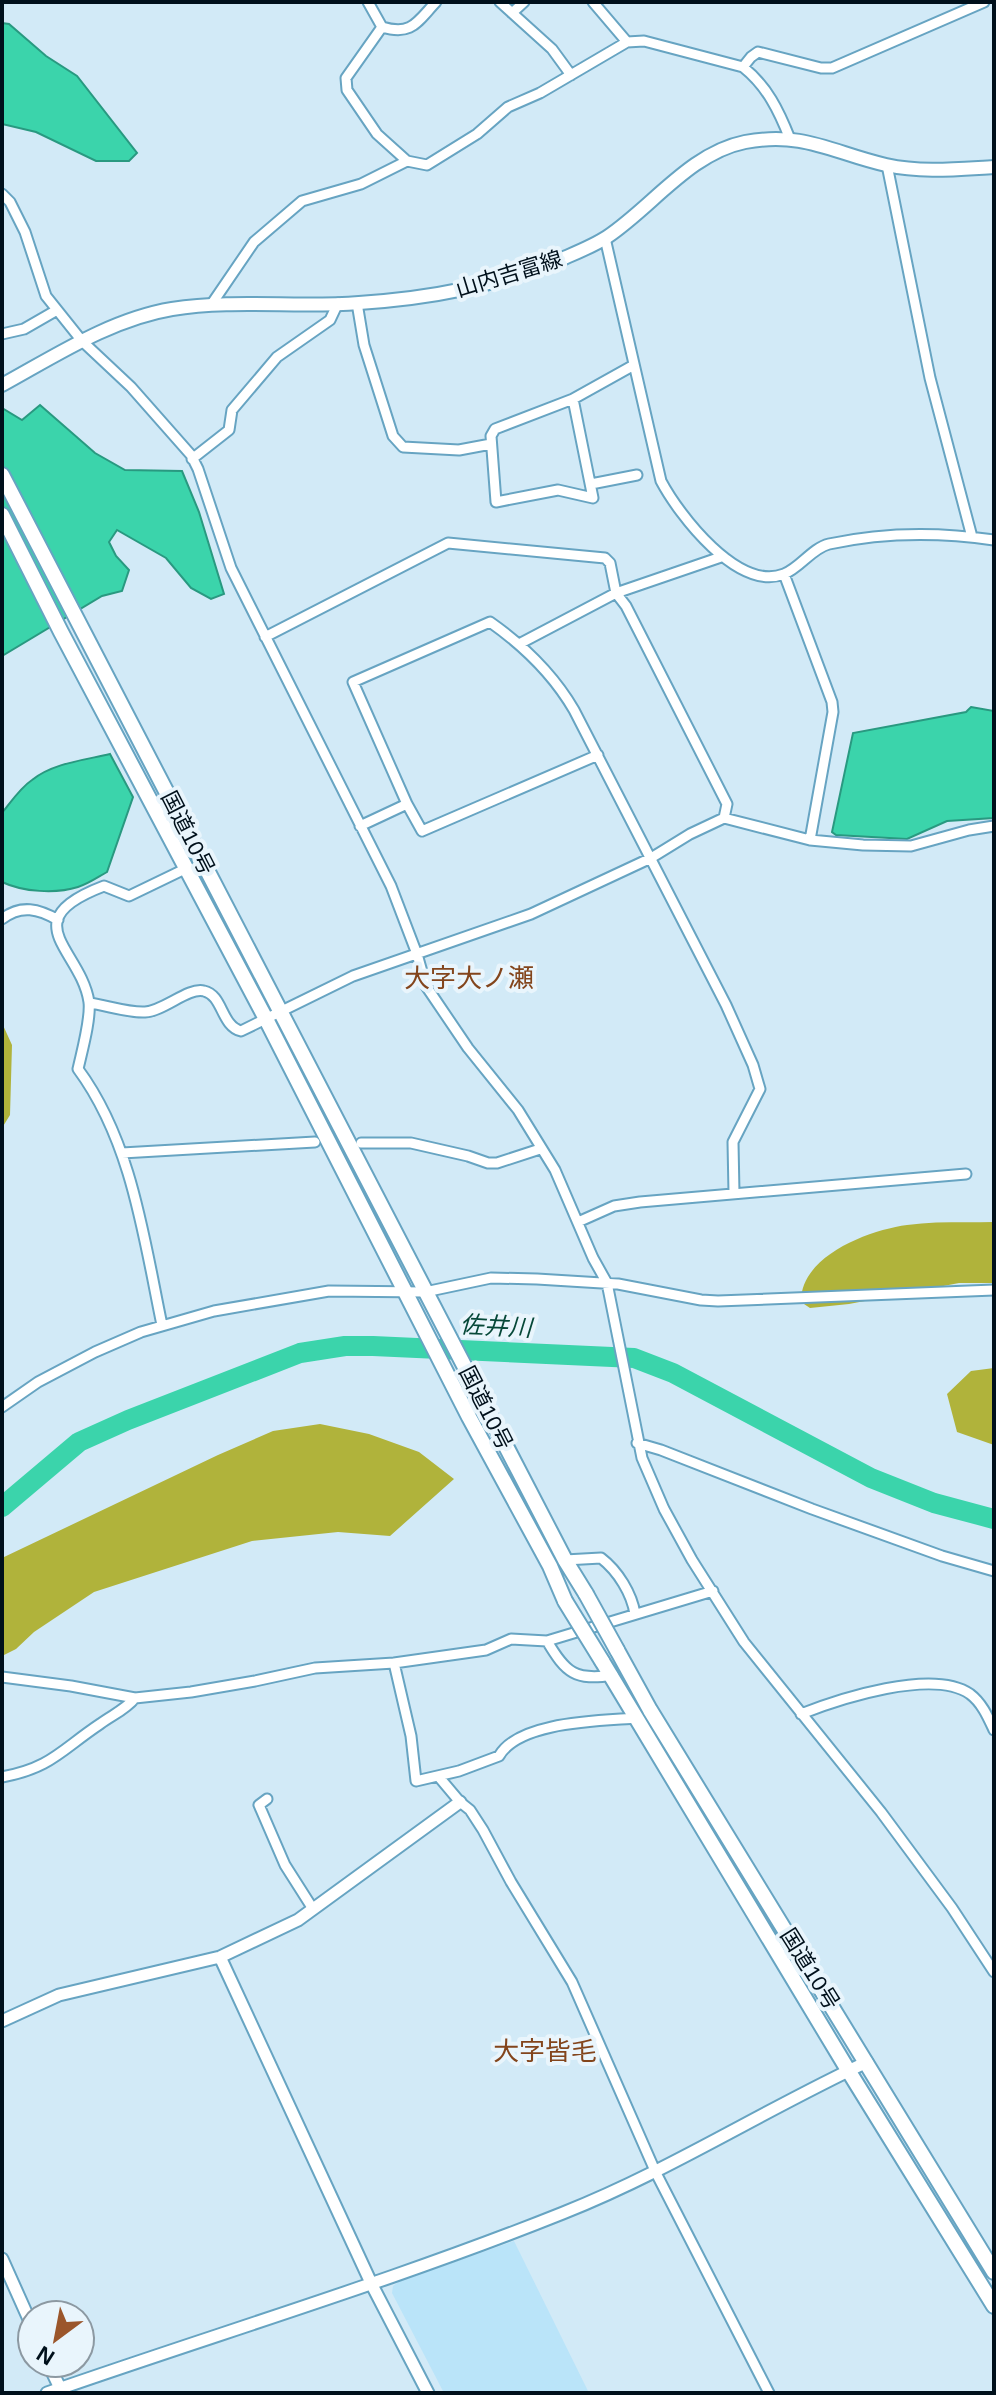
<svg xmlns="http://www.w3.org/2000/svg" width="996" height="2395" viewBox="0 0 996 2395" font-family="Arial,'Noto Sans JP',sans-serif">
	<rect width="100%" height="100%" fill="#d2eaf7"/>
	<!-- built -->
	<path fill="#bae4f9" d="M 514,2241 L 589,2393 L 444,2393 L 392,2293 L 393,2286 L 400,2281 Z"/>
	<!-- forest -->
	<path fill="#b0b33b" d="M 2,1023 L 12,1045 L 10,1115 L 2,1128 Z
		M 994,1222 L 994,1283 L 959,1283 L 849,1304 L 810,1308 L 801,1302 C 800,1256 869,1230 907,1225 C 936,1221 966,1223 994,1222 Z
		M 994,1368 L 994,1445 L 957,1432 L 947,1394 L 971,1371 Z
		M 320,1424 L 369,1434 L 419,1452 L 454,1479 L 390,1536 L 338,1532 L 252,1541 L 94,1592 L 34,1632 L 16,1649 L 2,1656 L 2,1558 L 218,1455 L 273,1431 Z"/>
	<!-- water -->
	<path fill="#3bd4ab" stroke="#299980" stroke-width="2" d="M 2,23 L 9,24 L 46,56 L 77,76 L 137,153 L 129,161 L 96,161 L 36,132 L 2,124 Z
		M 40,405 L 95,453 L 125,470 L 182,471 L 199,512 L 224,594 L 211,599 L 191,588 L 166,558 L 117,530 L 109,542 L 116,556 L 129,570 L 122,591 L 102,596 L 2,656 L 2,408 L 22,420 Z
		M 971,707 L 994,711 L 994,818 L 947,821 L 907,839 L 836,835 L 832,832 L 853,733 L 966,712 Z
		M 110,754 L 133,797 L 107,872 C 98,877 88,884 78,887 C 56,894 23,892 2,882 L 2,813 C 11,802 20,788 32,780 C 53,763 85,760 110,754 Z"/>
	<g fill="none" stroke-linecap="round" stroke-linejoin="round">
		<!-- river -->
		<path stroke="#3bd4ab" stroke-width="20" d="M 2,1507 L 79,1442 L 128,1420 L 300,1353 L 345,1346 L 373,1346 L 634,1358 L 673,1373 L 871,1478 L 934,1503 L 994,1519"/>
		<!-- minor casing -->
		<g stroke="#67a4c2" stroke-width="13">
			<path id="minor" d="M 368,2 L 382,27 L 346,78 L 347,90 L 377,134 L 407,161 L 427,165 L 477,134 L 508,107 L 540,93 L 627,42 L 644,41 L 743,67 C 767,86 779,111 790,139
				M 500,2 L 552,49 L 571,75
				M 593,2 L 627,42
				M 512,13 L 524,2
				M 382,27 C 412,36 417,22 436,2
				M 743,67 L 751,57 L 758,52 L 821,68 L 832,68 L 984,2
				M 887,165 L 930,378 L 972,537
				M 2,194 L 10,202 L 25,232 L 46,296 L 82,341 L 131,387 L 191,455 L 198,469 L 231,568 L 391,886 L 417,954 L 426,986 L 468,1048 L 518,1110 L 555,1170 L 593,1258 L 607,1283 L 642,1458 L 664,1509 L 692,1560 L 744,1642 L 881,1812 L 952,1908 L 994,1972
				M 605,238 L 661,481 C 679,515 738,592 784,574 C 800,568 812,548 829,544 C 884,532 939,532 994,540
				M 357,303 L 364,345 L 393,436 L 403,447 L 459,450 L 491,444
				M 211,305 L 254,242 L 302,201 L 361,184 L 407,161
				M 2,334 L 24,329 L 57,310
				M 573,399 L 593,498 L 558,490 L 496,502 L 491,436 L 495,429 L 573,399 L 634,365
				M 192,459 L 229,430 L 232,410 L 277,357 L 330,320 L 338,303
				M 591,484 L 637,475
				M 784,574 L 832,702 L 833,712 L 810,840
				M 265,637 L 448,543 L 605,558 L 610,563 L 616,593 L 626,606 L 727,804 L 724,818
				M 521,643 L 616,593 L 721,557
				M 407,804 L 422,831 L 598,755
				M 360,826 L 407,804 L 353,682 L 490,622 C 524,646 553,674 574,710 L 726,1005 L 753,1065 L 760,1089 L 733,1142 L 734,1193
				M 2,919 C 21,904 39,909 58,920
				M 89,1003 C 106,1005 128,1013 145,1012 C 164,1011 188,987 204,991 C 223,995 221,1026 241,1031 L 353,976 L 531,914 L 651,858 L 690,834 L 724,818 L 810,840 L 863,845 L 911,846 L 969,830 L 994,826
				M 361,1143 L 411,1143 L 468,1156 L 488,1163 L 497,1163 L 540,1149
				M 122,1153 L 315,1142
				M 578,1222 L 614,1206 L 640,1202 L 966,1174
				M 162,1325 C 144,1239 132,1142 78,1069 C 82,1051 91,1019 89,1002 C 81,949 12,921 104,886 L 129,896 L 187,868
				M 2,1407 L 38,1382 L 95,1352 L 141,1332 L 214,1311 L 329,1291 L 425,1292 L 491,1278 L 537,1279 L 618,1284 L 701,1300 L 718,1301 L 994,1290
				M 637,1443 L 661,1450 L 812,1509 L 942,1556 L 994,1571
				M 565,1560 L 601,1558 C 618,1571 632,1594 635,1614
				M 547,1641 C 566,1673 575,1681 613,1675
				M 394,1663 L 411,1736 L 416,1781 L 459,1771 L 499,1756 C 519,1721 601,1721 637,1718
				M 2,1677 L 71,1686 L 135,1698 L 191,1692 L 255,1681 L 315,1668 L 394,1663 L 486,1650 L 511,1639 L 547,1641 L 713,1591
				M 801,1714 C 839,1699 933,1668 970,1694 C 982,1703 988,1717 994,1730
				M 2,1777 C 51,1768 61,1750 100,1724 C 112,1715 125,1710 135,1698
				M 439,1777 L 460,1802 L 470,1810 L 483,1830 L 511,1882 L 572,1982 L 656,2173 L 769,2393
				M 267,1799 L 259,1805 L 285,1865 L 313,1909"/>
		</g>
		<!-- tertiary casing -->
		<g stroke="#67a4c2" stroke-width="15">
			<path id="tertiary" d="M 220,1957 L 372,2285 L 428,2393
				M 2,2021 L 59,1995 L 220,1957 L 298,1920 L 460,1802
				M 2,2259 L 32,2326
				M 48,2363 L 60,2388
				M 47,2393 C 219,2333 393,2281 563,2213 C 669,2171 764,2110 867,2062"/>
		</g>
		<!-- secondary casing -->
		<g stroke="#67a4c2" stroke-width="16">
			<path id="secondary" d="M 2,385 C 55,356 111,319 172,309 C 235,299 297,308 359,303 C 433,298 495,286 564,258 C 578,252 595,245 607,237 C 652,207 690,153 745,142 C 804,131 833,153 886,165 C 922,173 958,169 994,167"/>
		</g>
		<!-- trunk casing -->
		<g stroke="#67a4c2" stroke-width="18">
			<path id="trunk" d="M 2,475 L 565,1560 L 586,1594
				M 2,515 L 61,632 L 266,1019 L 469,1417 L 550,1566 L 565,1601
				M 617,1650 L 650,1710 L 994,2272
				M 602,1661 L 848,2070 L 994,2306"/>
		</g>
		<!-- minor -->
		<use href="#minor" stroke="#fff" stroke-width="9"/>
		<!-- tertiary -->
		<use href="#tertiary" stroke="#fff" stroke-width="11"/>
		<!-- secondary -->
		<use href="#secondary" stroke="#fff" stroke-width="12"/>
		<!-- trunk -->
		<use href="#trunk" stroke="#fff" stroke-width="14"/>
		<!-- trunk-bridge casing -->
		<g stroke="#67a4c2" stroke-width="18" stroke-linecap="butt">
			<path id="trunk-bridge" d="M 586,1594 L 617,1650
				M 565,1601 L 602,1661"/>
		</g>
		<!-- trunk-bridge -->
		<use href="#trunk-bridge" stroke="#fff" stroke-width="14"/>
	</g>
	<g text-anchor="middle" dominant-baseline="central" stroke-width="8" stroke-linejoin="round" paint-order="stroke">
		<!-- street labels -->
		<g font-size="22" fill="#00101b" stroke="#e9f5fc">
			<text transform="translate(509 274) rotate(-17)">山内吉富線</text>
			<text transform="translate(188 833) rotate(63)">国道10号</text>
			<text transform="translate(486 1408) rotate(63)">国道10号</text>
			<text transform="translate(810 1969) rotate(58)">国道10号</text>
		</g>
		<!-- water labels -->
		<g font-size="24" font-style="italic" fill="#064838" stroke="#e9f5fc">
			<text transform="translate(496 1326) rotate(3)">佐井川</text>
		</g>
		<!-- quarter labels -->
		<g font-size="26" fill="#83451c" stroke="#e9f5fc">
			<text x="469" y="978">大字大ノ瀬</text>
			<text x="545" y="2051">大字皆毛</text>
		</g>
	</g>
	<!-- border -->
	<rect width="996" height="2395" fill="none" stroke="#00101b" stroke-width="8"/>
	<!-- north arrow -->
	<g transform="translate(56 2339) rotate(212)"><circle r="38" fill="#e9f5fc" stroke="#8c99a2" stroke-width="2"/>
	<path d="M0-6L14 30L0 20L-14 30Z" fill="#9b562b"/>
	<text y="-12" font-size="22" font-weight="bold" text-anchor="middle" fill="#00101b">N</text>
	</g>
</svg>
